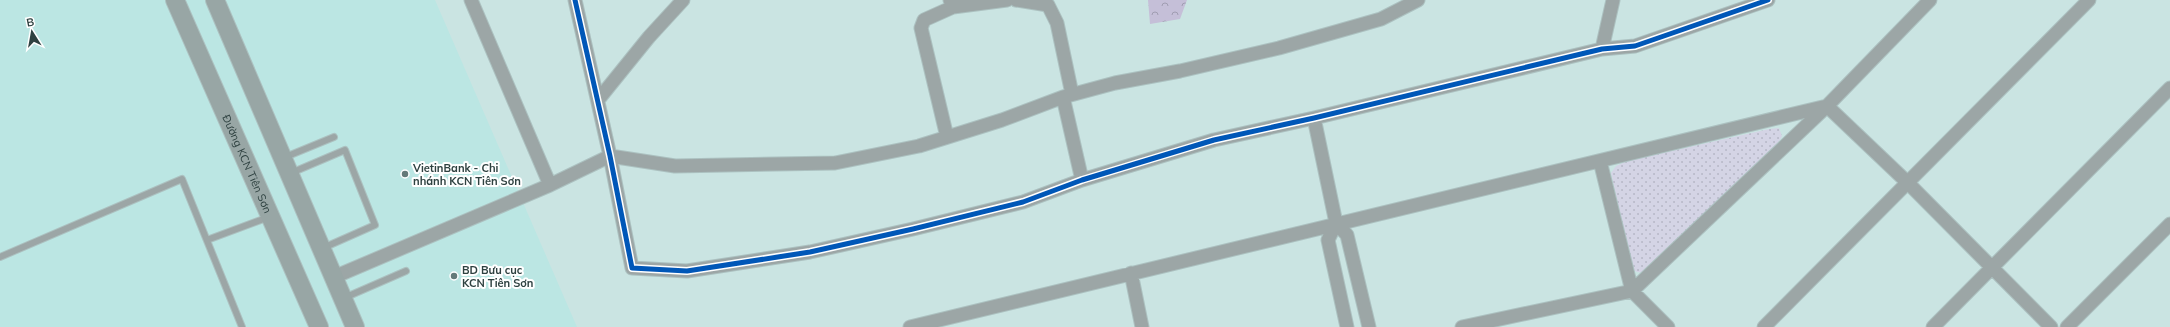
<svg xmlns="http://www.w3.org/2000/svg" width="2170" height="327" viewBox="0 0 2170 327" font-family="Mulish,sans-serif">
	<defs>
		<pattern id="grass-dots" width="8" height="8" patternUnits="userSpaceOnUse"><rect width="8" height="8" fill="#d4d4e5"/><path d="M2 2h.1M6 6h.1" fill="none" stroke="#b6b7c6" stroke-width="1.8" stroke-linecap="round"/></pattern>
		<pattern id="forest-crowns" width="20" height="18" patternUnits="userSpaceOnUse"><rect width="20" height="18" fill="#c5bfd8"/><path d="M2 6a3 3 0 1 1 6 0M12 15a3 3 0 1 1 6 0" fill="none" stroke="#a09db1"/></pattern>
	</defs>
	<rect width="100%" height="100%" fill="#cae4e2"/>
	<!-- built -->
	<path fill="#bbe6e3" d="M 0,0 L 435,0 L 577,327 L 0,327 Z"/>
	<!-- grass -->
	<path fill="url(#grass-dots)" d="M 1779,128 L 1782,136 L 1777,145 L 1645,273 L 1637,272 L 1632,269 L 1611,173 L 1616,166 L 1627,161 L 1769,129 Z"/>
	<!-- forest -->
	<path fill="url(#forest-crowns)" d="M 1148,0 L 1187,0 L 1180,19 L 1150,24 Z"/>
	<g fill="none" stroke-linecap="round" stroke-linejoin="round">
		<!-- service casing -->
		<g stroke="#acc1c0" stroke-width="8">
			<path id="service" d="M 283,158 L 334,137
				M 291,173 L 345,150 L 375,225 L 323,248
				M 207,240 L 269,217
				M 0,257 L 182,179 L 242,327
				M 344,298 L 406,271"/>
		</g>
		<!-- minor casing -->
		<g stroke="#acc1c0" stroke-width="15">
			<path id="minor" d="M 471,0 L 550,185
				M 575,0 L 610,156 L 632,268 L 687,271 L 810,252 L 913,229 L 1023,202 L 1082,180 L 1214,140 L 1314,118 L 1602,49 L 1635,46 L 1768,0
				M 950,0 L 953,7 L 1007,0
				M 1016,0 L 1048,5 L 1057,23 L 1072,94
				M 1602,49 L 1613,0
				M 1063,97 L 1082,180
				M 598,100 L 649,37 L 683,0
				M 1314,118 L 1336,223 L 1347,235 L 1369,327
				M 947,137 L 921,28 L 924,20 L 953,7
				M 1600,161 L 1632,291 L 1668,327
				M 1336,223 L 1328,240 L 1347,327
				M 1131,273 L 1142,327
				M 334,277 L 550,185 L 610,156 L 675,166 L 835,163 L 919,146 L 1002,120 L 1063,97 L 1115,83 L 1180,71 L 1279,48 L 1381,19 L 1418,0
				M 910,327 L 1827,106 L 1908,183 L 2051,327
				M 1462,327 L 1632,291 L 1827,106 L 1930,0
				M 1764,327 L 2089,0
				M 1933,327 L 2170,88
				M 2067,327 L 2170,224"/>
		</g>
		<!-- secondary casing -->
		<g stroke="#acc1c0" stroke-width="20">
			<g id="secondary">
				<path id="s1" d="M 175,0 L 319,327"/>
				<path d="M 215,0 L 355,327"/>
			</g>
		</g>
		<!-- service -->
		<use href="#service" stroke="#9ca6a6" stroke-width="6"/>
		<!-- minor -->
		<use href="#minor" stroke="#9ca6a6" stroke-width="13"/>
		<!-- secondary -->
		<use href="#secondary" stroke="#98a6a5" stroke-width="18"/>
		<!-- cycleway casing -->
		<g stroke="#fff" stroke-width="8">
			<path id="cycleway" d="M 575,0 L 610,156 L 632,268 L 687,271 L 810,252 L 913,229 L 1023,202 L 1082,180 L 1214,140 L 1314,118 L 1602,49 L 1635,46 L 1768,0"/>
		</g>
		<!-- cycleway -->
		<use href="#cycleway" stroke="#0057b8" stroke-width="5"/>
	</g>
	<!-- markers -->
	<g fill="#657a79" stroke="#fff" stroke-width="1.5">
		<circle cx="405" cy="174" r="4"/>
		<circle cx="454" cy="276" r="4"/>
	</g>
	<g text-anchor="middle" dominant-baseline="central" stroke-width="4" stroke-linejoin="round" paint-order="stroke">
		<!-- street labels -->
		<g font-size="11" fill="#2e4140" stroke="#fff">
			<text stroke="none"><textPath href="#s1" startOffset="179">Đường KCN Tiên Sơn</textPath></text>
		</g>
		<!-- poi labels -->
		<g font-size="11" font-weight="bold" fill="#2e4140" stroke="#fff" text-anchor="start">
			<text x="413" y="168">VietinBank - Chi<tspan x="413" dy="13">nhánh KCN Tiên Sơn</tspan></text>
			<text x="462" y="270">BD Bưu cục<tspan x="462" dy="13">KCN Tiên Sơn</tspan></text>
		</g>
	</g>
	<!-- north arrow -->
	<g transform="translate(32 32) rotate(349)" stroke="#ffffff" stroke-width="3" paint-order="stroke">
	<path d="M0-3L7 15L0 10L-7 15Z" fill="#2e4140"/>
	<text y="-6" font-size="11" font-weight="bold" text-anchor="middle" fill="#2e4140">B</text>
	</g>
</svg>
